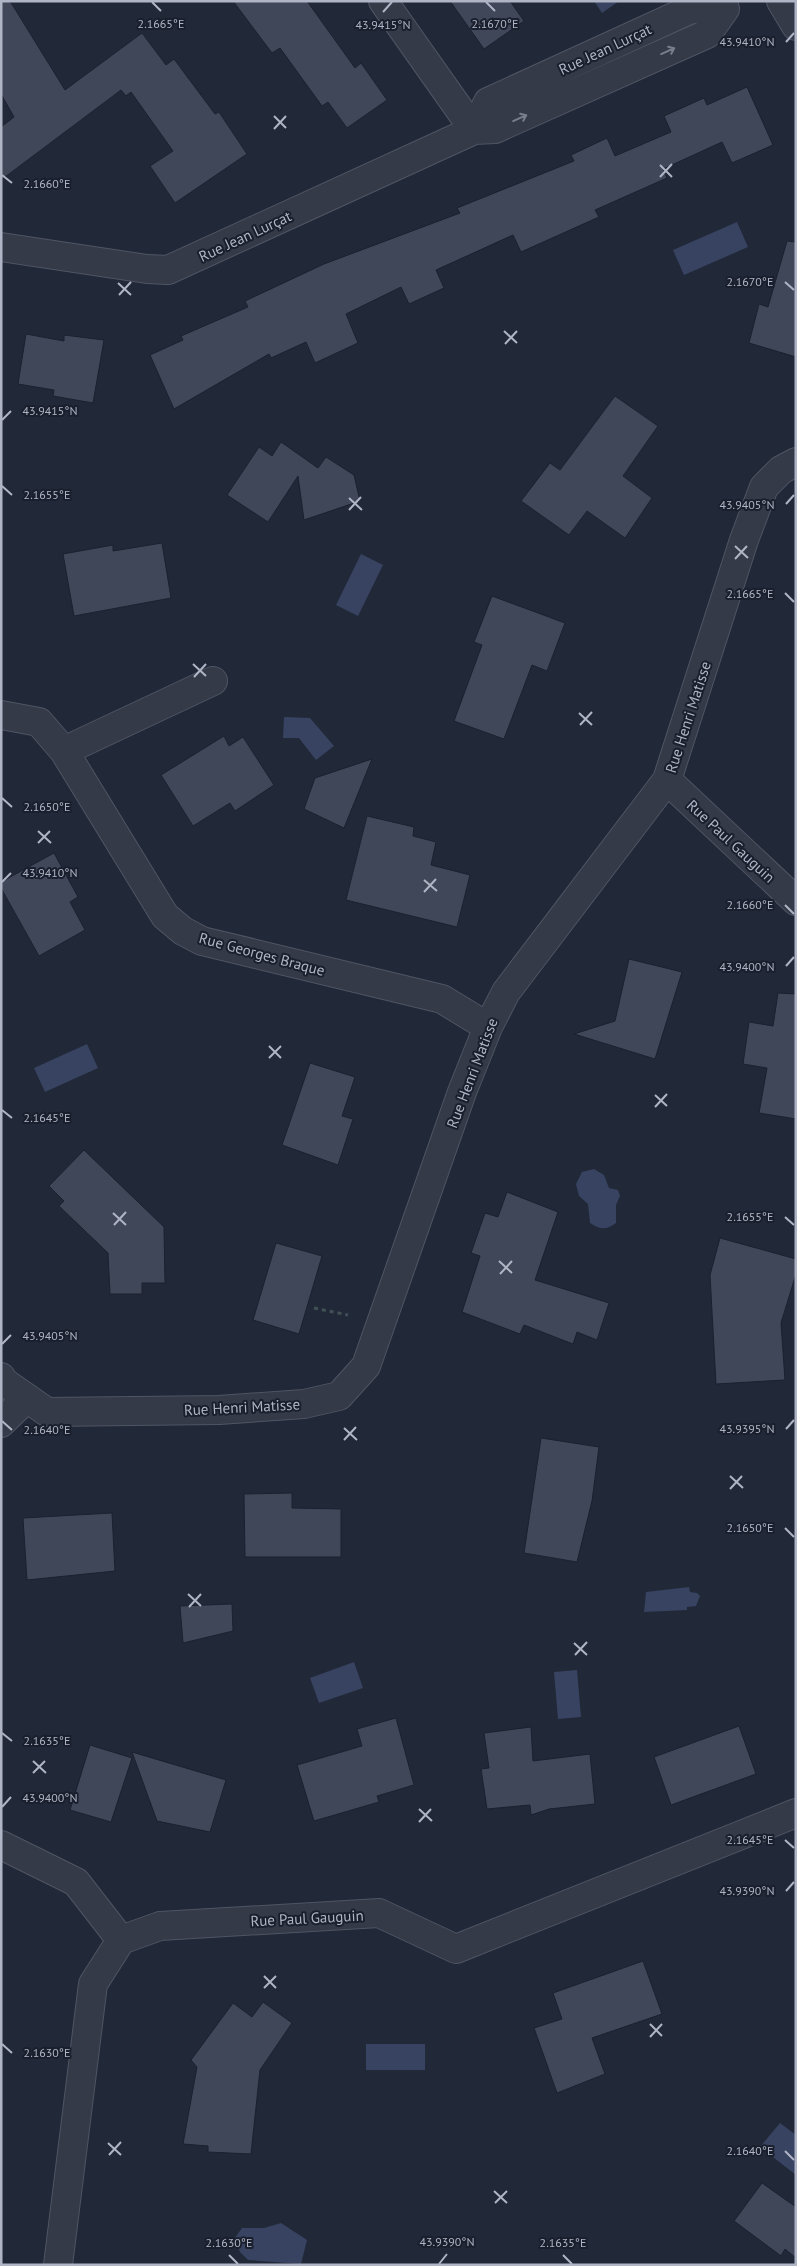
<svg xmlns="http://www.w3.org/2000/svg" width="797" height="2266" viewBox="0 0 797 2266" font-family="'PT Sans',sans-serif">
	<rect width="100%" height="100%" fill="#212838"/>
	<!-- water -->
	<path fill="#374360" d="M 594,1 L 619,1 L 602,13 Z
		M 737,222 L 748,247 L 684,275 L 673,250 Z
		M 361,554 L 383,565 L 358,616 L 336,605 Z
		M 284,717 L 310,718 L 334,746 L 316,760 L 299,738 L 283,738 Z
		M 87,1044 L 98,1068 L 45,1092 L 34,1068 Z
		M 594,1169 L 604,1175 L 609,1188 L 618,1190 L 620,1196 L 616,1205 L 616,1223 C 606,1230 601,1230 590,1223 L 588,1204 L 579,1196 L 576,1184 L 582,1172 Z
		M 689,1587 L 690,1592 L 697,1593 L 700,1596 L 696,1606 L 687,1607 L 687,1610 L 644,1612 L 646,1592 Z
		M 354,1662 L 363,1688 L 319,1703 L 310,1678 Z
		M 577,1670 L 581,1717 L 558,1719 L 554,1672 Z
		M 366,2044 L 425,2044 L 425,2070 L 366,2070 Z
		M 780,2123 L 796,2135 L 796,2175 L 760,2147 Z
		M 281,2223 L 307,2240 L 301,2264 L 248,2260 L 240,2252 L 234,2239 L 242,2228 L 264,2228 Z"/>
	<!-- building -->
	<path fill="#404759" stroke="#1c212f" d="M 1,1 L 10,1 L 65,90 L 142,33 L 166,65 L 174,59 L 215,114 L 219,112 L 247,154 L 175,203 L 150,166 L 173,151 L 131,92 L 126,96 L 121,90 L 1,180 L 1,127 L 14,117 L 1,94 Z
		M 233,1 L 307,1 L 355,68 L 361,63 L 387,100 L 347,128 L 328,102 L 322,106 L 280,48 L 272,53 Z
		M 450,1 L 510,1 L 524,21 L 484,49 Z
		M 747,87 L 773,145 L 732,163 L 722,142 L 663,169 L 667,178 L 595,210 L 599,217 L 521,252 L 513,235 L 436,270 L 444,288 L 409,304 L 401,287 L 346,314 L 358,343 L 315,363 L 306,342 L 271,358 L 269,354 L 174,409 L 150,355 L 183,340 L 181,336 L 248,307 L 245,301 L 324,264 L 460,213 L 457,208 L 574,161 L 571,155 L 607,138 L 615,156 L 671,132 L 664,116 L 704,98 L 707,105 Z
		M 787,241 L 796,242 L 796,357 L 749,343 L 759,304 L 768,307 Z
		M 26,334 L 64,341 L 64,335 L 104,340 L 93,403 L 53,396 L 54,390 L 18,384 Z
		M 615,396 L 658,426 L 623,476 L 652,498 L 625,538 L 587,511 L 569,535 L 521,501 L 550,463 L 560,470 Z
		M 281,442 L 318,468 L 326,457 L 354,475 L 360,501 L 304,520 L 298,476 L 268,522 L 227,495 L 259,447 L 272,456 Z
		M 162,543 L 171,598 L 74,616 L 63,554 L 113,545 L 113,551 Z
		M 492,596 L 565,623 L 547,671 L 532,665 L 504,739 L 454,721 L 482,645 L 474,642 Z
		M 224,736 L 229,746 L 243,737 L 274,785 L 235,811 L 230,803 L 193,826 L 161,775 Z
		M 372,759 L 344,828 L 304,809 L 315,778 Z
		M 367,816 L 414,827 L 413,836 L 436,842 L 431,865 L 470,875 L 457,927 L 346,900 Z
		M 54,853 L 78,897 L 70,902 L 85,930 L 39,956 L 1,888 L 1,882 Z
		M 629,959 L 682,972 L 655,1059 L 574,1034 L 615,1021 Z
		M 778,993 L 796,994 L 796,1119 L 759,1113 L 767,1068 L 743,1064 L 749,1022 L 773,1026 Z
		M 310,1063 L 355,1077 L 342,1116 L 353,1119 L 338,1165 L 282,1145 Z
		M 84,1150 L 164,1227 L 165,1283 L 142,1283 L 142,1294 L 110,1294 L 108,1253 L 59,1206 L 64,1201 L 49,1186 Z
		M 507,1192 L 558,1212 L 535,1280 L 609,1303 L 597,1340 L 577,1332 L 573,1344 L 524,1325 L 520,1334 L 462,1312 L 480,1256 L 471,1253 L 485,1213 L 498,1217 Z
		M 720,1238 L 796,1259 L 796,1274 L 781,1323 L 785,1380 L 716,1384 L 710,1275 Z
		M 276,1243 L 322,1256 L 299,1334 L 253,1320 Z
		M 541,1438 L 599,1447 L 592,1501 L 577,1562 L 524,1553 Z
		M 292,1493 L 292,1508 L 341,1509 L 341,1557 L 245,1557 L 244,1494 Z
		M 112,1513 L 115,1571 L 27,1580 L 23,1518 Z
		M 232,1604 L 233,1631 L 183,1643 L 180,1606 Z
		M 396,1718 L 414,1785 L 377,1796 L 379,1802 L 314,1821 L 297,1765 L 362,1746 L 357,1729 Z
		M 739,1726 L 756,1774 L 671,1805 L 654,1757 Z
		M 531,1727 L 533,1761 L 590,1754 L 595,1804 L 549,1809 L 531,1815 L 530,1805 L 487,1809 L 481,1769 L 489,1768 L 484,1733 Z
		M 90,1745 L 132,1758 L 111,1822 L 70,1810 Z
		M 132,1752 L 226,1780 L 210,1832 L 157,1821 Z
		M 643,1961 L 662,2014 L 592,2038 L 605,2074 L 557,2093 L 534,2028 L 562,2019 L 553,1993 Z
		M 263,2002 L 292,2023 L 260,2070 L 251,2154 L 208,2152 L 208,2146 L 183,2144 L 197,2067 L 191,2060 L 233,2003 L 252,2017 Z
		M 762,2183 L 796,2207 L 796,2258 L 785,2249 L 781,2256 L 734,2221 Z"/>
	<g fill="none" stroke-linecap="round" stroke-linejoin="round">
		<!-- minor casing -->
		<g stroke="#4f5563" stroke-width="30">
			<path id="minor" d="M 383,1 L 474,130
				M 781,1 L 796,26
				M 1,247 L 147,269 L 168,270 L 474,130 L 495,129 L 707,34 L 725,9 L 691,9 L 488,102 L 474,130
				M 1,715 L 39,722 L 64,751 L 165,916 L 183,931 L 202,941 L 442,999 L 488,1027
				M 64,751 L 213,681
				M 667,780 L 796,901
				M 1,1377 L 4,1382 L 47,1412 L 219,1410 L 304,1404 L 339,1396 L 366,1366 L 462,1092 L 488,1027 L 506,992 L 667,780 L 744,540 L 764,487 L 781,470 L 796,462
				M 1,1423 L 27,1398
				M 1,1845 L 76,1882 L 121,1940
				M 58,2265 L 93,1984 L 121,1940 L 160,1926 L 379,1913 L 456,1949 L 796,1813"/>
		</g>
		<!-- path -->
		<path stroke="#415156" stroke-width="3" stroke-dasharray="4 4" stroke-linecap="butt" d="M 314,1308 L 348,1315"/>
		<!-- minor -->
		<use href="#minor" stroke="#353a48" stroke-width="28"/>
	</g>
	<!-- one-way arrows -->
	<defs><path id="oneway-shaft" d="M-6 0H5M1.5-3L5.5 0L1.5 3" fill="none" stroke-width="1.6" stroke-linecap="round" stroke-linejoin="round" transform="scale(1.25)"/></defs>
	<g stroke="#787e8d">
		<use href="#oneway-shaft" transform="translate(668 51) rotate(-24)"/>
		<use href="#oneway-shaft" transform="translate(520 118) rotate(-24)"/>
	</g>
	<!-- ticks -->
	<path fill="none" stroke="#afb5c5" stroke-width="2" d="M 152,2 L 161,11M 486,2 L 495,11M 383,12 L 392,2M 786,42 L 794,33M 274,116 L 286,128M 274,129 L 286,116M 660,165 L 672,177M 2,175 L 12,183M 660,177 L 672,164M 785,282 L 794,290M 118,283 L 131,295M 119,295 L 131,282M 504,331 L 517,343M 505,344 L 517,331M 2,420 L 11,411M 2,486 L 12,495M 349,498 L 362,510M 786,504 L 794,495M 349,510 L 361,497M 735,546 L 748,558M 735,559 L 747,546M 785,593 L 794,602M 193,664 L 206,676M 194,677 L 206,664M 579,713 L 592,725M 580,725 L 592,712M 2,798 L 12,807M 38,831 L 51,843M 38,843 L 50,831M 424,880 L 437,891M 2,882 L 11,873M 424,892 L 436,879M 785,905 L 794,914M 786,966 L 794,957M 269,1046 L 281,1058M 269,1058 L 281,1046M 655,1095 L 667,1106M 655,1107 L 667,1094M 2,1110 L 12,1118M 113,1213 L 126,1225M 785,1217 L 794,1225M 114,1225 L 126,1212M 499,1261 L 512,1273M 500,1274 L 512,1261M 2,1344 L 11,1335M 2,1421 L 12,1430M 344,1428 L 357,1440M 786,1429 L 794,1420M 344,1440 L 356,1427M 730,1476 L 743,1488M 730,1489 L 742,1476M 785,1528 L 794,1537M 188,1594 L 201,1606M 189,1607 L 201,1594M 574,1643 L 587,1655M 575,1655 L 587,1642M 2,1733 L 12,1741M 33,1761 L 46,1773M 33,1773 L 45,1761M 2,1807 L 11,1797M 419,1809 L 432,1821M 419,1822 L 431,1809M 785,1840 L 794,1848M 786,1891 L 794,1882M 264,1976 L 276,1988M 264,1988 L 276,1976M 650,2024 L 662,2036M 650,2037 L 662,2024M 2,2044 L 12,2053M 108,2143 L 121,2155M 785,2151 L 794,2160M 109,2155 L 121,2142M 494,2191 L 507,2203M 495,2203 L 507,2191M 229,2255 L 238,2264M 563,2255 L 572,2264M 439,2264 L 447,2254"/>
	<g text-anchor="middle" dominant-baseline="central" stroke-width="4" stroke-linejoin="round" paint-order="stroke">
		<!-- street labels -->
		<g font-size="15" fill="#afb5c5" stroke="#1a1f2d">
			<text transform="translate(605 49) rotate(-25)">Rue Jean Lurçat</text>
			<text transform="translate(245 236) rotate(-25)">Rue Jean Lurçat</text>
			<text transform="translate(688 717) rotate(-72)">Rue Henri Matisse</text>
			<text transform="translate(731 841) rotate(43)">Rue Paul Gauguin</text>
			<text transform="translate(262 954) rotate(15)">Rue Georges Braque</text>
			<text transform="translate(472 1073) rotate(-69)">Rue Henri Matisse</text>
			<text transform="translate(242 1407) rotate(-3)">Rue Henri Matisse</text>
			<text transform="translate(307 1918) rotate(-3)">Rue Paul Gauguin</text>
		</g>
	</g>
	<g font-size="12" text-anchor="middle" fill="#afb5c5" stroke="#1a1f2d" stroke-width="4" stroke-linejoin="round" paint-order="stroke">
		<text x="161" y="28">2.1665°E</text>
		<text x="495" y="28">2.1670°E</text>
		<text x="383" y="29">43.9415°N</text>
		<text x="747" y="46">43.9410°N</text>
		<text x="47" y="188">2.1660°E</text>
		<text x="750" y="286">2.1670°E</text>
		<text x="50" y="415">43.9415°N</text>
		<text x="47" y="499">2.1655°E</text>
		<text x="747" y="509">43.9405°N</text>
		<text x="750" y="598">2.1665°E</text>
		<text x="47" y="811">2.1650°E</text>
		<text x="50" y="877">43.9410°N</text>
		<text x="750" y="909">2.1660°E</text>
		<text x="747" y="971">43.9400°N</text>
		<text x="47" y="1122">2.1645°E</text>
		<text x="750" y="1221">2.1655°E</text>
		<text x="50" y="1340">43.9405°N</text>
		<text x="747" y="1433">43.9395°N</text>
		<text x="47" y="1434">2.1640°E</text>
		<text x="750" y="1532">2.1650°E</text>
		<text x="47" y="1745">2.1635°E</text>
		<text x="50" y="1802">43.9400°N</text>
		<text x="750" y="1844">2.1645°E</text>
		<text x="747" y="1895">43.9390°N</text>
		<text x="47" y="2057">2.1630°E</text>
		<text x="750" y="2155">2.1640°E</text>
		<text x="447" y="2246">43.9390°N</text>
		<text x="229" y="2247">2.1630°E</text>
		<text x="563" y="2247">2.1635°E</text>
	</g>
	<!-- border -->
	<rect width="797" height="2266" fill="none" stroke="#afb5c5" stroke-width="5"/>
</svg>
